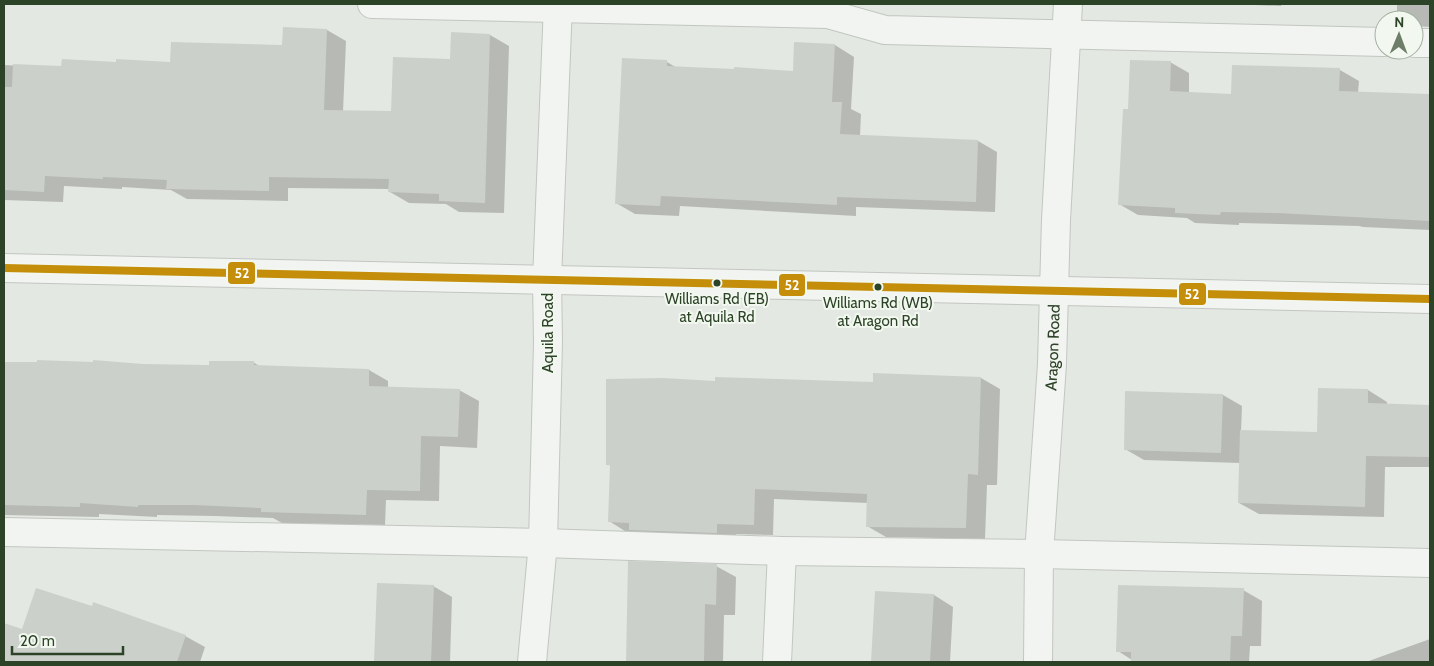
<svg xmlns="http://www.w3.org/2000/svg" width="1434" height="666" viewBox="0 0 1434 666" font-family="Cabin,sans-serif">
	<rect width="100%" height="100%" fill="#e4e8e2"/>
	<!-- shadow -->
	<path fill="#0003" d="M 1251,4 L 1282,4 L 1281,6 L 1254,5 Z
		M 1397,4 L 1430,4 L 1430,27 L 1414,26 L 1414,20 L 1402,20 L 1397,17 Z
		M 284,28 L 327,30 L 346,41 L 343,112 L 392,113 L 451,60 L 490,35 L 509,46 L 504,213 L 459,212 L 446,204 L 409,203 L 390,192 L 390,189 L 288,188 L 288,201 L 187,199 L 171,190 L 122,187 L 122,189 L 64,186 L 63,202 L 4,200 L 4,65 L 63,68 L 117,63 L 171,63 L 284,46 Z
		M 835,45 L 854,57 L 851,109 L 861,114 L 860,136 L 978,141 L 997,152 L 995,212 L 856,207 L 856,216 L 680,206 L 679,216 L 635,214 L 616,203 L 623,60 L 667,62 L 677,68 L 794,72 Z
		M 1170,62 L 1189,73 L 1189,93 L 1232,96 L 1340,70 L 1359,81 L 1358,93 L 1430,96 L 1430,230 L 1363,227 L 1359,226 L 1239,223 L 1239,225 L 1195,223 L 1187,218 L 1138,215 L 1119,204 L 1129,110 Z
		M 253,362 L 261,367 L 369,370 L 388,381 L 388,388 L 459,390 L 479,401 L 477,448 L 440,446 L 439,501 L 386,500 L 385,525 L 282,523 L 273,518 L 214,516 L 157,515 L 157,517 L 99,514 L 99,517 L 4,515 L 4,363 L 210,366 Z
		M 981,378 L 1000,389 L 997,485 L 987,485 L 985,539 L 886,537 L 867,526 L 868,503 L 774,499 L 773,535 L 736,534 L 736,544 L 628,533 L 609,521 L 611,466 L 607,464 L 716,383 L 874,384 Z
		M 1368,390 L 1387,402 L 1387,405 L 1430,406 L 1430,467 L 1385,467 L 1384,517 L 1259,514 L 1239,503 L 1241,463 L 1144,460 L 1125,449 L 1223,395 L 1242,406 L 1241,432 L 1318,434 Z
		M 629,563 L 716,566 L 736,577 L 735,615 L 724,615 L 723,662 L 628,662 Z
		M 433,586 L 452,597 L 450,662 L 376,661 Z
		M 1243,590 L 1262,601 L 1261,646 L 1250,646 L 1249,662 L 1132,662 L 1132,660 L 1118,651 Z
		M 876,593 L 934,595 L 953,607 L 950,662 L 873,662 Z
		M 4,624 L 23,631 L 185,636 L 205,647 L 200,662 L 4,662 Z
		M 1430,639 L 1430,662 L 1366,662 Z"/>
	<!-- building -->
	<path fill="#ccd0cb" d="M 283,27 L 327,29 L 324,110 L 391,111 L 393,57 L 450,59 L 451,32 L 490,34 L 485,203 L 439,201 L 439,194 L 388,192 L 389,179 L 269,177 L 269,191 L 166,189 L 167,180 L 103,177 L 103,179 L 45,176 L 44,192 L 4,190 L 4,87 L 12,87 L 13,64 L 61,66 L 62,59 L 116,62 L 116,59 L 170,62 L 171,42 L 282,45 Z
		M 794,42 L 835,44 L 832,102 L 842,102 L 840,134 L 978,140 L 976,202 L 837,197 L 837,205 L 661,196 L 660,206 L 615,204 L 622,58 L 667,60 L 667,66 L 734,69 L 734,67 L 793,71 Z
		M 1130,60 L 1171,61 L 1170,91 L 1231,94 L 1232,65 L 1340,68 L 1339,91 L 1430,94 L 1430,221 L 1277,213 L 1221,212 L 1220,215 L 1175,213 L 1175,208 L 1118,205 L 1123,109 L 1128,109 Z
		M 37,360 L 93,362 L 93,360 L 143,364 L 209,365 L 209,361 L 254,361 L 254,365 L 369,369 L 369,386 L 460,389 L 458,437 L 421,436 L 420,491 L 367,490 L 366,515 L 261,512 L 261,508 L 193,505 L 138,505 L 138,507 L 80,503 L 80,507 L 4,505 L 4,362 L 37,362 Z
		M 873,373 L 981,377 L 978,475 L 968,474 L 966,528 L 866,527 L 867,494 L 755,489 L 754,525 L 717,524 L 717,533 L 629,530 L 629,523 L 608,522 L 610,465 L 606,465 L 606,379 L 663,378 L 715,381 L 715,377 L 873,382 Z
		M 1318,388 L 1368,389 L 1368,403 L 1430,405 L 1430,457 L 1366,456 L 1365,507 L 1238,503 L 1240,430 L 1317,432 Z
		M 1125,391 L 1223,394 L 1221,453 L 1124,450 Z
		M 628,561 L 717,564 L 716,605 L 705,604 L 704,662 L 626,662 Z
		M 377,583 L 434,585 L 431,662 L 374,662 Z
		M 1118,585 L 1244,588 L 1242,636 L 1231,636 L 1230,662 L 1131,662 L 1131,652 L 1116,652 Z
		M 36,588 L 92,606 L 93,602 L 186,635 L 177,662 L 4,662 L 4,623 L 22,629 Z
		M 875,591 L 934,594 L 930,662 L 871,662 Z"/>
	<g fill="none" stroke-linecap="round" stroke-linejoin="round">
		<!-- minor casing -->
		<g stroke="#c2c6c0" stroke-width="30">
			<g id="minor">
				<path d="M 372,4 L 828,14 L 885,30 L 1384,42"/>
				<path d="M 1414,43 L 1430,43"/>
				<path d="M 4,268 L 1430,299"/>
				<path d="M 4,532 L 543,543 L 782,551 L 1039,554 L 1430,563"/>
				<path d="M 532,662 L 543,543 L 548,342 L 547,280 L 558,4"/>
				<path d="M 777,662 L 782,551"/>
				<path id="s1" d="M 1038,662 L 1039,554 L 1052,364 L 1056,220 L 1068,4"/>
			</g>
		</g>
		<!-- minor -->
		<use href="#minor" stroke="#f2f4f2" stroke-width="28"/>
		<!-- bus-1 casing -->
		<g stroke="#f2f8f0" stroke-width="11">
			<path id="bus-1" d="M 4,268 L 1430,299"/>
		</g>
		<!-- bus-1 -->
		<use href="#bus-1" stroke="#c48d0a" stroke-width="8"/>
	</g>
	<!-- markers -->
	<g fill="#2d4327" stroke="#f2f8f0" stroke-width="2">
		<circle cx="717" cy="283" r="4.5"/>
		<circle cx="878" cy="287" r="4.5"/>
	</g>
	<g text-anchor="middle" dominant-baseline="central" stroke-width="4" stroke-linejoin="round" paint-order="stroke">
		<!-- bus labels -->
		<g font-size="15" fill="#2d4327" stroke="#f2f8f0">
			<text x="717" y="299">Williams Rd (EB)<tspan x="717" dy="18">at Aquila Rd</tspan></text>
			<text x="878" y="303">Williams Rd (WB)<tspan x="878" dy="18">at Aragon Rd</tspan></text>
		</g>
		<!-- street labels -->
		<g font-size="16" fill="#2d4327" stroke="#f2f8f0">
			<text transform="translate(547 333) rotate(-90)">Aquila Road</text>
			<text stroke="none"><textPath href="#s1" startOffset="315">Aragon Road</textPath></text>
		</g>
	</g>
	<g stroke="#f2f8f0" stroke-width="2">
		<rect x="227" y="261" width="29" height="24" rx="5" fill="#c48d0a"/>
		<rect x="778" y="273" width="28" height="24" rx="5" fill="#c48d0a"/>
		<rect x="1178" y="282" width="29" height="24" rx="5" fill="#c48d0a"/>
	</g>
	<g font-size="14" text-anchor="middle" font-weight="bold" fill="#fff">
		<text x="242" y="278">52</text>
		<text x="792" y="290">52</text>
		<text x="1192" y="299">52</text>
	</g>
	<!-- border -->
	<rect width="1434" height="666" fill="none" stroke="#2d4327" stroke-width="10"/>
	<!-- north arrow -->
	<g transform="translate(1399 35) rotate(1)"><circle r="24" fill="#f2f8f0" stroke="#a3b0a0"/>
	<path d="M0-4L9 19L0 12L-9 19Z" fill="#6d7d68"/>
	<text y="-8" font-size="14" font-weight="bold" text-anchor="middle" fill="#2d4327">N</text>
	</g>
	<!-- scale -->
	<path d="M12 646v8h111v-8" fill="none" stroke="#2d4327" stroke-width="2.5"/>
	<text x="20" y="646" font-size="15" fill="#2d4327" stroke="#f2f8f0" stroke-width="4" paint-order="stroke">20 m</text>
</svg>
